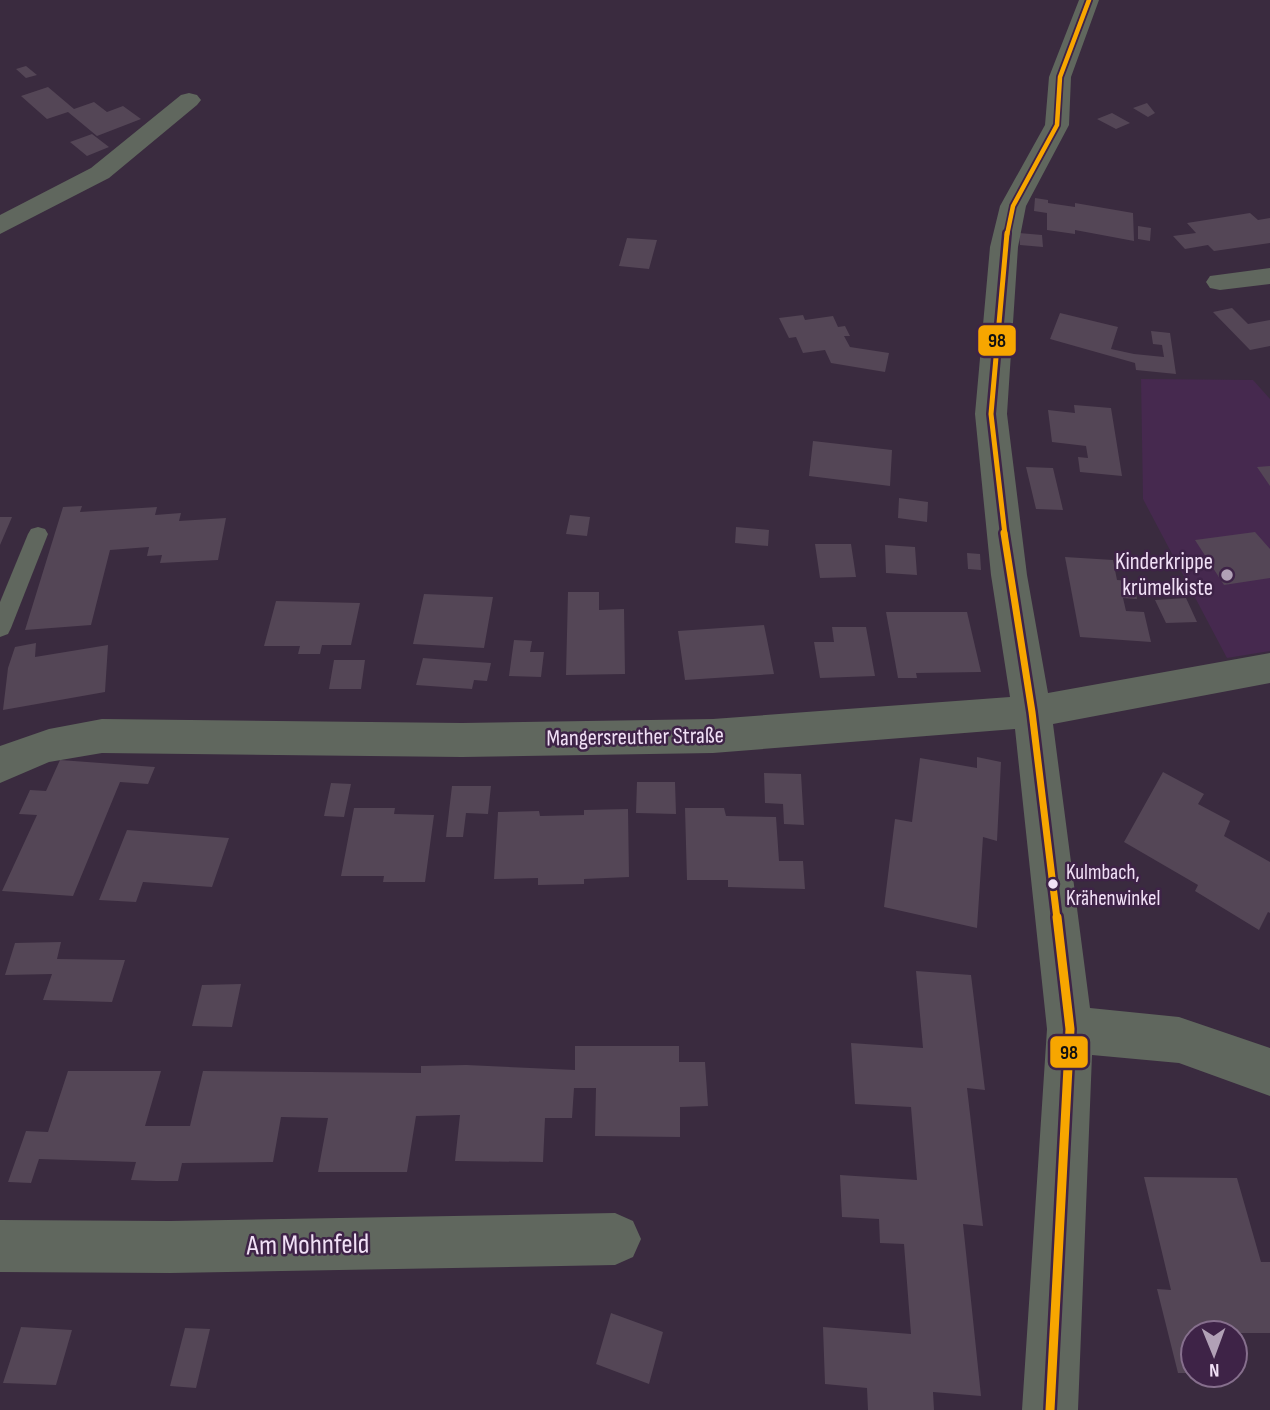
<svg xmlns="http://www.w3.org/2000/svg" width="1270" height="1410" viewBox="0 0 1270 1410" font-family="'Sofia Sans Condensed',sans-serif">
	<rect width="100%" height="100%" fill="#3a2b3f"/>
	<!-- built -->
	<path fill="#46294f" d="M 1141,379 L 1253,380 L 1270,399 L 1270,651 L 1227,658 L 1143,499 Z"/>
	<!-- building -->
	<path fill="#544656" d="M 26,66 L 37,75 L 26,78 L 16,69 Z
		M 48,87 L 74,109 L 94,102 L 107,112 L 123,106 L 141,119 L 97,136 L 68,112 L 47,119 L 21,96 Z
		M 1147,103 L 1155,113 L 1148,117 L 1133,108 Z
		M 1112,113 L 1130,123 L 1116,129 L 1097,119 Z
		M 92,134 L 109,147 L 87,156 L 70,142 Z
		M 1035,198 L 1048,200 L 1048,203 L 1075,207 L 1075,203 L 1133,213 L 1134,241 L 1075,230 L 1075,234 L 1047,230 L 1047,213 L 1034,211 Z
		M 1250,213 L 1258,220 L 1270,218 L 1270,243 L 1214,251 L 1208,245 L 1185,249 L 1173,236 L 1196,233 L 1187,223 Z
		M 1138,226 L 1151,228 L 1150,241 L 1138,239 Z
		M 1019,233 L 1042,235 L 1043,247 L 1020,245 Z
		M 627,238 L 657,240 L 649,269 L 619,266 Z
		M 1232,308 L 1248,324 L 1270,320 L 1270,346 L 1250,350 L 1213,312 Z
		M 1060,313 L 1118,327 L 1111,349 L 1134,354 L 1164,357 L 1162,345 L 1153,344 L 1151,331 L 1170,333 L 1176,374 L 1136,370 L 1135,363 L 1050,339 Z
		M 803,315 L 805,320 L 833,316 L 838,327 L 845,326 L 850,336 L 844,336 L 850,347 L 889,353 L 885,372 L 831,363 L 825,350 L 803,353 L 796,337 L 789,338 L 779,318 Z
		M 1074,405 L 1111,408 L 1122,476 L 1080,472 L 1078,457 L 1088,458 L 1086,446 L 1052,442 L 1048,410 L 1075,413 Z
		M 813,441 L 892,450 L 890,486 L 809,476 Z
		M 1270,466 L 1270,486 L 1257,467 Z
		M 1026,467 L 1053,468 L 1063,510 L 1036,509 Z
		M 899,498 L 928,502 L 927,522 L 898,518 Z
		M 82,506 L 80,512 L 157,507 L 155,515 L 181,513 L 179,521 L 226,518 L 218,560 L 160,563 L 162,555 L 147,556 L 149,547 L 110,550 L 91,625 L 25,630 L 63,507 Z
		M 570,515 L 590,517 L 587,536 L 566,534 Z
		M 0,517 L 12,517 L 0,545 Z
		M 736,527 L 769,530 L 768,546 L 735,543 Z
		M 1255,532 L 1270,549 L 1270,578 L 1224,585 L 1195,540 Z
		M 815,544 L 851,544 L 856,577 L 820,578 Z
		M 885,545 L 915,547 L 917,575 L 886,573 Z
		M 967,553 L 980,554 L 981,570 L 968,569 Z
		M 1065,557 L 1113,560 L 1117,580 L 1133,581 L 1137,599 L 1123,598 L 1126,611 L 1144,612 L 1151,642 L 1080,637 Z
		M 568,592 L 599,592 L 599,610 L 624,609 L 625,674 L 566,675 Z
		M 424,594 L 493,597 L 484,648 L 413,644 Z
		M 1186,598 L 1197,622 L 1166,623 L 1155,600 Z
		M 276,601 L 360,603 L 351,645 L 322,645 L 320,654 L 298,654 L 300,646 L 264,646 Z
		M 886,612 L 967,612 L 981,672 L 916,673 L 917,678 L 898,678 Z
		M 764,625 L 774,674 L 685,680 L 678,631 Z
		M 832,627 L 866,627 L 875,676 L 820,678 L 814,642 L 834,642 Z
		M 514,640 L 532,641 L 530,652 L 544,652 L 541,677 L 509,676 Z
		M 36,643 L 35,657 L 108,645 L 105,692 L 3,710 L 8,668 L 15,647 Z
		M 423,658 L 448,660 L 491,663 L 487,681 L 474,680 L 472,689 L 416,685 Z
		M 334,660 L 365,660 L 361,689 L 329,689 Z
		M 977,757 L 1001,762 L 997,841 L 983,837 L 977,928 L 884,907 L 895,819 L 912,822 L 920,758 L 977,768 Z
		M 60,760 L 155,767 L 148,784 L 120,782 L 73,896 L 2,891 L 37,815 L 19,814 L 30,790 L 46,791 Z
		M 1163,772 L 1204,794 L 1198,804 L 1230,821 L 1224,836 L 1270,862 L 1270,913 L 1268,912 L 1259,930 L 1195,891 L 1198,885 L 1124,842 Z
		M 764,773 L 801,774 L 804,825 L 784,824 L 783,804 L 765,803 Z
		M 637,782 L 675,782 L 676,814 L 636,813 Z
		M 331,783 L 351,784 L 344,817 L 324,816 Z
		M 452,786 L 491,786 L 488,814 L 466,813 L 463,837 L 446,837 Z
		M 354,808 L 395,808 L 394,814 L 434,815 L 425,882 L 383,882 L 384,876 L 341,876 Z
		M 685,808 L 724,808 L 726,816 L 776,817 L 779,861 L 803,861 L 805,889 L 728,887 L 728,880 L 687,880 Z
		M 628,809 L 629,877 L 584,879 L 584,884 L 538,885 L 538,878 L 494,879 L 498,812 L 539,811 L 540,816 L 584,815 L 584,810 Z
		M 127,830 L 229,838 L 212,887 L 143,882 L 136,902 L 99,900 Z
		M 61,942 L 57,959 L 125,960 L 112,1002 L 43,1000 L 52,974 L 5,975 L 15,943 Z
		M 916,971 L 971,975 L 985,1090 L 967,1088 L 983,1226 L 963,1224 L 981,1396 L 933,1392 L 934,1410 L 868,1410 L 867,1388 L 825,1384 L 823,1327 L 911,1334 L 904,1244 L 880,1243 L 879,1219 L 842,1217 L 840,1175 L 917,1180 L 911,1107 L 855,1104 L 851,1043 L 923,1048 Z
		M 241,984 L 232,1027 L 192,1026 L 202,985 Z
		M 575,1046 L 679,1046 L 679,1062 L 705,1062 L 708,1106 L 680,1107 L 680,1137 L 595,1136 L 596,1088 L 574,1088 L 572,1118 L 545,1118 L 543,1162 L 455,1161 L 460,1115 L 416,1116 L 407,1172 L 318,1172 L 328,1118 L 281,1117 L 273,1162 L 182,1163 L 178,1181 L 156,1181 L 131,1180 L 136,1162 L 39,1159 L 31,1183 L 8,1182 L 26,1131 L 48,1132 L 68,1071 L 161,1071 L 145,1126 L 190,1126 L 203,1071 L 421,1073 L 421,1066 L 466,1065 L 575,1070 Z
		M 1144,1177 L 1237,1178 L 1261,1262 L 1270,1262 L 1270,1333 L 1193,1333 L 1193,1373 L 1178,1373 L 1157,1289 L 1171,1290 Z
		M 611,1313 L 663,1332 L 649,1384 L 596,1364 Z
		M 21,1327 L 72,1330 L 56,1385 L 3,1383 Z
		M 185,1328 L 210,1329 L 196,1388 L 170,1386 Z"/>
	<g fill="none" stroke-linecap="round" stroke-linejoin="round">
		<!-- service -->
		<path fill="#60675e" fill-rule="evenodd" d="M 38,527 L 45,529 L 48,534 L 11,628 L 8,634 L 0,637 L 0,602 L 28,534 L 31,529 Z"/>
		<!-- minor -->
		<path fill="#60675e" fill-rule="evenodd" d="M 1079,0 L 1099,0 L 1071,77 L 1069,125 L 1026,206 L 1018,247 L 1007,414 L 1027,575 L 1048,693 L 1270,653 L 1270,683 L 1053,724 L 1090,1008 L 1179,1017 L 1270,1048 L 1270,1096 L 1179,1063 L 1092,1055 L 1078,1410 L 1022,1410 L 1047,1029 L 1015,729 L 713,753 L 462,757 L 102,753 L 49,762 L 0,783 L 0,746 L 49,729 L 102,719 L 462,723 L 713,719 L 1010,697 L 991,575 L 975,414 L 990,247 L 1000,206 L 1045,125 L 1049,77 Z
			M 189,93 L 197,95 L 201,100 L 197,105 L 109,178 L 0,234 L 0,215 L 91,168 L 181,95 Z
			M 1270,268 L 1270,284 L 1220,290 L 1210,288 L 1206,282 L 1210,276 Z
			M 615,1213 L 633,1221 L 641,1239 L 633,1257 L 615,1265 L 170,1273 L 0,1272 L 0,1220 L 170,1221 Z"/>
		<!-- bus-1-far3 casing -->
		<g stroke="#3e2347" stroke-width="8">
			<path id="bus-1-far3" d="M 1007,235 L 1013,206 L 1057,125 L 1060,77 L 1089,0"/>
		</g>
		<!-- bus-1-far2 casing -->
		<g stroke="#3e2347" stroke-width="10">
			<path id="bus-1-far2" d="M 1005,535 L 991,414 L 1007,233"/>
		</g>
		<!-- bus-1-far1 casing -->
		<g stroke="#3e2347" stroke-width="12">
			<path id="bus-1-far1" d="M 1004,533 L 1032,712 L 1057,919"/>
		</g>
		<!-- bus-1 casing -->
		<g stroke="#3e2347" stroke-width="14">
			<path id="bus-1" d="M 1050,1410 L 1070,1029 L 1057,917"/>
		</g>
		<!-- bus-1-far3 -->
		<use href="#bus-1-far3" stroke="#f7a600" stroke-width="4.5"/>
		<!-- bus-1-far2 -->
		<use href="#bus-1-far2" stroke="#f7a600" stroke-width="5"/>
		<!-- bus-1-far1 -->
		<use href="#bus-1-far1" stroke="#f7a600" stroke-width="7"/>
		<!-- bus-1 -->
		<use href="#bus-1" stroke="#f7a600" stroke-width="9"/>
	</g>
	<!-- markers -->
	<circle fill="#b1a1b6" stroke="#3e2347" stroke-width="2.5" cx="1227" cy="575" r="7"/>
	<circle fill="#f1e0f6" stroke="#3e2347" stroke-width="2.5" cx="1053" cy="884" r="6"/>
	<g text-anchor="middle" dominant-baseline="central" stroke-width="5" stroke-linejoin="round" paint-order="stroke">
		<!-- bus labels -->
		<g font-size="21" fill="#f1e0f6" stroke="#3e2347" text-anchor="start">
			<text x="1066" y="872">Kulmbach,<tspan x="1066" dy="26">Krähenwinkel</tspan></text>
		</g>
		<!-- poi labels -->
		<g font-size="23" fill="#f1e0f6" stroke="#3e2347" text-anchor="end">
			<text x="1213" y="562">Kinderkrippe<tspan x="1213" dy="26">krümelkiste</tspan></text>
		</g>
		<!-- street labels -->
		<g font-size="23" fill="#f1e0f6" stroke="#3e2347">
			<text transform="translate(635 737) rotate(-1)">Mangersreuther Straße</text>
		</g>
		<!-- near-street labels -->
		<g font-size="28" fill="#f1e0f6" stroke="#3e2347">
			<text transform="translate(308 1245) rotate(-1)">Am Mohnfeld</text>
		</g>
	</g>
	<g stroke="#3e2347" stroke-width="2.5">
		<rect x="977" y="324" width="40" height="33" rx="7" fill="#f7a600"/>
		<rect x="1049" y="1035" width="40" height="34" rx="7" fill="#f7a600"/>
	</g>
	<g font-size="19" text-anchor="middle" font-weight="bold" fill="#111">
		<text x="997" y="347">98</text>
		<text x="1069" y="1059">98</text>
	</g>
	<!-- north arrow -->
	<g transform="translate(1214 1354) rotate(179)"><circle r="33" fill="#3e2347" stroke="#866f8d" stroke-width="2"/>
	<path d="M0-5L12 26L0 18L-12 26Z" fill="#b1a1b6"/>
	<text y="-10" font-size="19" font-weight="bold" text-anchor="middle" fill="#f1e0f6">N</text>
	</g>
</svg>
